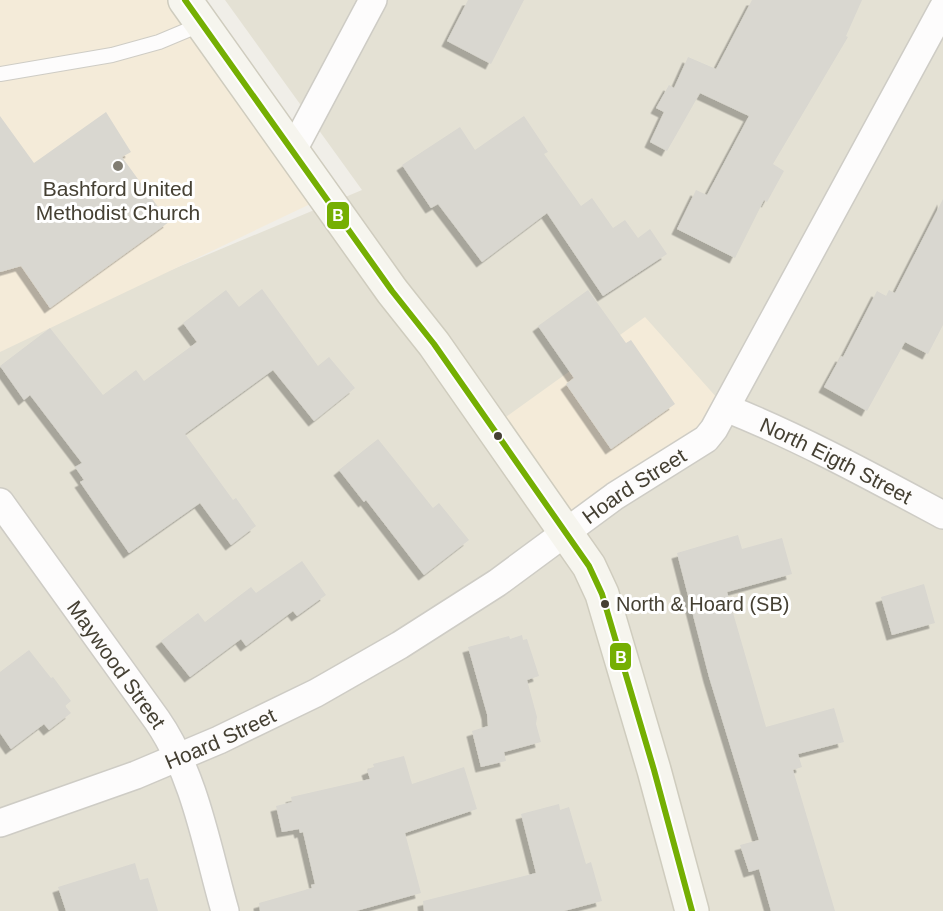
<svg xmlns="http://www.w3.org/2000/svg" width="943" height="911" viewBox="0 0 943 911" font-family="Arial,sans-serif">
	<defs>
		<filter id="shadow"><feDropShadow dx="-5.5" dy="5.5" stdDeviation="0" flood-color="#0004"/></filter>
	</defs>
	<rect width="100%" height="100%" fill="#f0eee8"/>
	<!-- residential -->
	<path fill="#e4e1d4" d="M 225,0 L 943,0 L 943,911 L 0,911 L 0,336 L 68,313 L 362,190 Z"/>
	<!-- commercial -->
	<path fill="#f4ebd9" d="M 0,0 L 185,0 L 325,197 L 0,352 Z
		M 645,317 L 726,408 L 566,533 L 492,427 Z"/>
	<!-- building -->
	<path fill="#d9d7d0" filter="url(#shadow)" d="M 468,0 L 524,0 L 491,64 L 447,41 Z
		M 752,0 L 862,0 L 846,36 L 848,37 L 773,164 L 784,171 L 767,202 L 764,200 L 735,258 L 677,229 L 696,190 L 707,195 L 749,116 L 700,93 L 667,151 L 650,142 L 664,112 L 656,108 L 669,85 L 674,88 L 688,57 L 716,69 Z
		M 106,112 L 131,152 L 122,157 L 169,222 L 50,308 L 21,266 L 0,272 L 0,116 L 34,163 Z
		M 524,116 L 548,152 L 544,154 L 581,206 L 592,198 L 613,228 L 625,220 L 638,238 L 650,229 L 667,254 L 603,296 L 547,213 L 482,262 L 438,204 L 431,208 L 402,165 L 460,127 L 475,150 Z
		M 943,199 L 943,325 L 928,354 L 905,342 L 867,411 L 824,387 L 841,356 L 843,357 L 877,291 L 886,296 L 889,290 L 895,293 Z
		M 262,289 L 318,366 L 329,357 L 355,388 L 314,421 L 273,370 L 185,434 L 233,500 L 236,498 L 256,526 L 231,545 L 200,503 L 129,553 L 80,482 L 84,480 L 75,467 L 82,463 L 30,395 L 24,400 L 0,366 L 50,328 L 103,395 L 136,370 L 144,381 L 197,342 L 183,323 L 226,290 L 239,307 Z
		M 588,290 L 626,343 L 631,340 L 675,404 L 611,449 L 566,384 L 574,378 L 538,326 Z
		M 378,439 L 433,508 L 439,503 L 469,540 L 424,575 L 366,500 L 364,502 L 339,470 Z
		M 738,535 L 742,549 L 782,538 L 792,574 L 727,592 L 766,727 L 834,708 L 844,742 L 798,754 L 802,767 L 793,770 L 835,911 L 771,911 L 759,869 L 749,872 L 740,845 L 759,840 L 709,677 L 677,553 Z
		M 302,561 L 326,595 L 297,616 L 293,611 L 246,646 L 241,639 L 190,677 L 161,641 L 198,613 L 205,622 L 251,587 L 256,593 Z
		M 924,584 L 935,623 L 892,635 L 881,597 Z
		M 522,635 L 523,640 L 527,639 L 539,676 L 527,680 L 537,717 L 536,724 L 541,742 L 504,752 L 506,761 L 481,767 L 472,731 L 488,726 L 487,714 L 468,647 L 509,636 L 510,639 Z
		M 29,650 L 51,678 L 53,677 L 71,701 L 65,706 L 71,713 L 49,730 L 44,724 L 11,749 L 0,733 L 0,672 Z
		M 404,756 L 412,784 L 464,767 L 477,809 L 405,833 L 421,893 L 356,911 L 260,911 L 259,903 L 312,888 L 311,885 L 315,884 L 303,832 L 300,833 L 299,829 L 282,832 L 276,806 L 292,802 L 291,797 L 370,779 L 367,770 L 374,767 L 373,764 Z
		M 559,804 L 560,810 L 569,807 L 586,864 L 591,862 L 602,901 L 564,911 L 424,911 L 423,901 L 536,873 L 521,814 Z
		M 135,863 L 140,880 L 148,878 L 158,911 L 66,911 L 58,887 Z"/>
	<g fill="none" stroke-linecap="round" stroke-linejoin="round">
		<!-- lane casing -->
		<g stroke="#ceccc5" stroke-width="16">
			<path id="lane" d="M 0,74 L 112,55 L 159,42 L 202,24"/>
		</g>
		<!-- street casing -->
		<g stroke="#ceccc5" stroke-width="30">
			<g id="street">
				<path d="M 292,152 L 373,0"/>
				<path id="s1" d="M 726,408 C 801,438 872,477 943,515"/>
				<path id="s2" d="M 0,502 L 157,720 C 195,775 207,848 225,911"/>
				<path id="s3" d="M 0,823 L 136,775 L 219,740 L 316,693 L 400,645 L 497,583 L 615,496 L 706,439 L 714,429 L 943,8"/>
			</g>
		</g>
		<!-- secondary casing -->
		<g stroke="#cfccbe" stroke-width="36">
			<path id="secondary" d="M 185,0 L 392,291 L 434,344 L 589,566 L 602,594 L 654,770 L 692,911"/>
		</g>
		<!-- lane -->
		<use href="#lane" stroke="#fdfcfc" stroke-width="14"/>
		<!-- street -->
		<use href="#street" stroke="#fdfcfc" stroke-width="27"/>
		<!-- secondary -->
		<use href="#secondary" stroke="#f6f5ee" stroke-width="33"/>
		<!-- bus-1 casing -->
		<g stroke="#fff" stroke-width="10">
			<path id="bus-1" d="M 185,0 L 392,291 L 434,344 L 589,566 L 602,594 L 654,770 L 692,911"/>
		</g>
		<!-- bus-1 -->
		<use href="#bus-1" stroke="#75af03" stroke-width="6"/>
	</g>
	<!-- markers -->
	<circle fill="#817d72" stroke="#fff" stroke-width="2" cx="118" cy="166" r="6"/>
	<g fill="#454033" stroke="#fff" stroke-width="2">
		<circle cx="498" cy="436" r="5"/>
		<circle cx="605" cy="604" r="5"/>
	</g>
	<g text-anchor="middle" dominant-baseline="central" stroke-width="6" stroke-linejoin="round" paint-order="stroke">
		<!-- bus labels -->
		<g font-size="20" fill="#454033" stroke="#fff" text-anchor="start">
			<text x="616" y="604">North &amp; Hoard (SB)</text>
		</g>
		<!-- poi labels -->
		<g font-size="21" fill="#454033" stroke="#fff">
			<text x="118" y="188">Bashford United<tspan x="118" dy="24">Methodist Church</tspan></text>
		</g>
		<!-- street labels -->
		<g font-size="21" fill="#454033" stroke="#fff">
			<text stroke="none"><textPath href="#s1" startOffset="122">North Eigth Street</textPath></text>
			<text stroke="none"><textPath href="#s3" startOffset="722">Hoard Street</textPath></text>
			<text stroke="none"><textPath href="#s2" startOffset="200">Maywood Street</textPath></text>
			<text stroke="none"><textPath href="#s3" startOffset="236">Hoard Street</textPath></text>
		</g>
	</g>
	<g stroke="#fff" stroke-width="2">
		<rect x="326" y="201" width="24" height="29" rx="6" fill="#75af03"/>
		<rect x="609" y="642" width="23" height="29" rx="6" fill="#75af03"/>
	</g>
	<g font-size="16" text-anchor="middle" font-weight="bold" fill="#fff">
		<text x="338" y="221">B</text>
		<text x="621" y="663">B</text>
	</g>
</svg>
